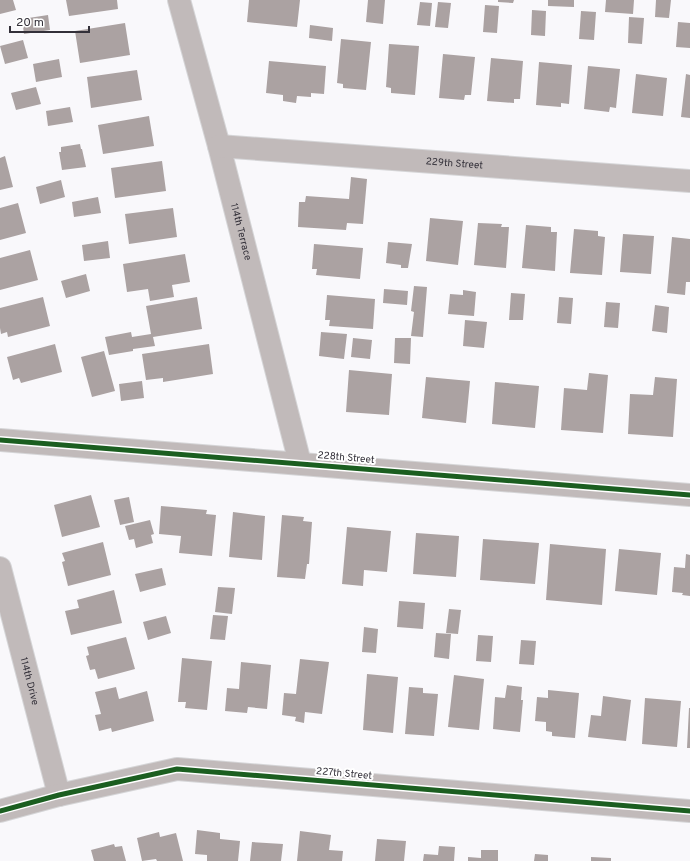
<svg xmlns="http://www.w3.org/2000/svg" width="690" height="861" viewBox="0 0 690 861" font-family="Overpass,sans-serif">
	<rect width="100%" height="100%" fill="#f9f8fb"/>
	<!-- building -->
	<path fill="#aba2a2" d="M 0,0 L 13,0 L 16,10 L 0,14 Z
		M 66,0 L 117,0 L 118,9 L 69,16 Z
		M 249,0 L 300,0 L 297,27 L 247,22 Z
		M 368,0 L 385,0 L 383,24 L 366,22 Z
		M 498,0 L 514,0 L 513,3 L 498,2 Z
		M 548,0 L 574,0 L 574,7 L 548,6 Z
		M 606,0 L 634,0 L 633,14 L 605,12 Z
		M 656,0 L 671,0 L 669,18 L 655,17 Z
		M 420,2 L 432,3 L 430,26 L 417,25 Z
		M 438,2 L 451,3 L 448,28 L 435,27 Z
		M 485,5 L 499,6 L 497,33 L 483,32 Z
		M 532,10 L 546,11 L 545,36 L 531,35 Z
		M 581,11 L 596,12 L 594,40 L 579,39 Z
		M 48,15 L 50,30 L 24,34 L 22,19 Z
		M 629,17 L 644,18 L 642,44 L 628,43 Z
		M 678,22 L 690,23 L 690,48 L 676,47 Z
		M 125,23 L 130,55 L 80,63 L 75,31 Z
		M 310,25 L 333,28 L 332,41 L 309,38 Z
		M 341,39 L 371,42 L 366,90 L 343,88 L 343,84 L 337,83 Z
		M 23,40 L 28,58 L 5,64 L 0,46 Z
		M 389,44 L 419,46 L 415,95 L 391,93 L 391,88 L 386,87 Z
		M 443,54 L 475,57 L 471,95 L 465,95 L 464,100 L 439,98 Z
		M 491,58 L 523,61 L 520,99 L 514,99 L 514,103 L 487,101 Z
		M 59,59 L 62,77 L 36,82 L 33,64 Z
		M 269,61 L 326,66 L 324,94 L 311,93 L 311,97 L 297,96 L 296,103 L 283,101 L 283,95 L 266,93 Z
		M 539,62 L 572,65 L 569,104 L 561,103 L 561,107 L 536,105 Z
		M 588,66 L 620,69 L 616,108 L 610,107 L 609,112 L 584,109 Z
		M 137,70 L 142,100 L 91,108 L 87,77 Z
		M 636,74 L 667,78 L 663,116 L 632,113 Z
		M 686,74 L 690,75 L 690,118 L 681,117 Z
		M 36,87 L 41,104 L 16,110 L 11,93 Z
		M 70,107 L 73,122 L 48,126 L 46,111 Z
		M 149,116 L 154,146 L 103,154 L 98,125 Z
		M 80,144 L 81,149 L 82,149 L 86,167 L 62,170 L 59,152 L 61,152 L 61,147 Z
		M 5,156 L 13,187 L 0,190 L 0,158 Z
		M 162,161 L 166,191 L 115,198 L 111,168 Z
		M 351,177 L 367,179 L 363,224 L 347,223 L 346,230 L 298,227 L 299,202 L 305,202 L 306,196 L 349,199 Z
		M 61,180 L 65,197 L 40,204 L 36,187 Z
		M 98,197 L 101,213 L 74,217 L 72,202 Z
		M 18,203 L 26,233 L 0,240 L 0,208 Z
		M 173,208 L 177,237 L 129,244 L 125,214 Z
		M 430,218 L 463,221 L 458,265 L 426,261 Z
		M 478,223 L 502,224 L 501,227 L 509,227 L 506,268 L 474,265 Z
		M 526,225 L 551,227 L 551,232 L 557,232 L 555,271 L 522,268 Z
		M 574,229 L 598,231 L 598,236 L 605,237 L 602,275 L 570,273 Z
		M 623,234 L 654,236 L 651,274 L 620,272 Z
		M 672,237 L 690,239 L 690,282 L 686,282 L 685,295 L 667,293 Z
		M 108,241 L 110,258 L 84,261 L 82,245 Z
		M 388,242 L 412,244 L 408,268 L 401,268 L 401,265 L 386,263 Z
		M 314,244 L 363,248 L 360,279 L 316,275 L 317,269 L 312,269 Z
		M 30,250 L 38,280 L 0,290 L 0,258 Z
		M 185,254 L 190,282 L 172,285 L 174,297 L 150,301 L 148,289 L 127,292 L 123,264 Z
		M 86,274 L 90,291 L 66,298 L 61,281 Z
		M 414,286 L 427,287 L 423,337 L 411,336 L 414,312 L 411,311 Z
		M 384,289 L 408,291 L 407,305 L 383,303 Z
		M 463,290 L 476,292 L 474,316 L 448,314 L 450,294 L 463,295 Z
		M 511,293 L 525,294 L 523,320 L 509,320 Z
		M 327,295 L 375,299 L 373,329 L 329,326 L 330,320 L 325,320 Z
		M 43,297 L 50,326 L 8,337 L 7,332 L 1,334 L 0,328 L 0,308 Z
		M 197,297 L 202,329 L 153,337 L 155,346 L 133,349 L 133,351 L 109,355 L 105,337 L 131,332 L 132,337 L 151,334 L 146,306 Z
		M 559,297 L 573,298 L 571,324 L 557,323 Z
		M 606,302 L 620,303 L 618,328 L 604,327 Z
		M 655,305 L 669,307 L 667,333 L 652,331 Z
		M 465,320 L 487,322 L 484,348 L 463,346 Z
		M 321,332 L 347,334 L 344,359 L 319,356 Z
		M 353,338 L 372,340 L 370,359 L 351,357 Z
		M 395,338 L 411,338 L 410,364 L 394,363 Z
		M 55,344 L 62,372 L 21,383 L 19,378 L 13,380 L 7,357 Z
		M 209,344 L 213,374 L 163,382 L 163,378 L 146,380 L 142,354 Z
		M 104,351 L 115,391 L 92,397 L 81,357 Z
		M 349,370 L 392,374 L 389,415 L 346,412 Z
		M 589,373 L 608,375 L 603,433 L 561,430 L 564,388 L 587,390 Z
		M 426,377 L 470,381 L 466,423 L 422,418 Z
		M 655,377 L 677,379 L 673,437 L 628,434 L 630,394 L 653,395 Z
		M 142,381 L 144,398 L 121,401 L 119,384 Z
		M 495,382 L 539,386 L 535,428 L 492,424 Z
		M 91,495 L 100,527 L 62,537 L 54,505 Z
		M 129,497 L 134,522 L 120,525 L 114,500 Z
		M 161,506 L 207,510 L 206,514 L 216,515 L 212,556 L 179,553 L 181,536 L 159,534 Z
		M 233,512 L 265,516 L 262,560 L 229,557 Z
		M 282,515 L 304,517 L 303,521 L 312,522 L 309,564 L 307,564 L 305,579 L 277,577 Z
		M 150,520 L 154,534 L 151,535 L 153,543 L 136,548 L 134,539 L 129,540 L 125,526 Z
		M 347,527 L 391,531 L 387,572 L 364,570 L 363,586 L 342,584 Z
		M 416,533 L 459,536 L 456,577 L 413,574 Z
		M 483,539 L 539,543 L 535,584 L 480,580 Z
		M 103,542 L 111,575 L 68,586 L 62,562 L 65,561 L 62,553 Z
		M 550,544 L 606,549 L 602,605 L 546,600 Z
		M 619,549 L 661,553 L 657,595 L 615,591 Z
		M 686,554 L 690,555 L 690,596 L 682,595 L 683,593 L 672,592 L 674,567 L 685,568 Z
		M 162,568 L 166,585 L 140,592 L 135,574 Z
		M 218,587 L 235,588 L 232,614 L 215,612 Z
		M 114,590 L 122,623 L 71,635 L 65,611 L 79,608 L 77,600 Z
		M 399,601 L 425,603 L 423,629 L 397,627 Z
		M 449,609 L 461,610 L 458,634 L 446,633 Z
		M 213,615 L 228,616 L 225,640 L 210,639 Z
		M 166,616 L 171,633 L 148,640 L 143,622 Z
		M 364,627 L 378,629 L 376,653 L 362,652 Z
		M 436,633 L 451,634 L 449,659 L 434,657 Z
		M 478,635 L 493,636 L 491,662 L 476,661 Z
		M 126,637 L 135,669 L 98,679 L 95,669 L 90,670 L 86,656 L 89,655 L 87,647 Z
		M 521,640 L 536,641 L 534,665 L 519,664 Z
		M 182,658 L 212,661 L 207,710 L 185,708 L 186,702 L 178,702 Z
		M 300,659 L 329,662 L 322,714 L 305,712 L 304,723 L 295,721 L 296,717 L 282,715 L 284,693 L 296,694 Z
		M 241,662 L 271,665 L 267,709 L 248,707 L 247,713 L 225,711 L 227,688 L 239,689 Z
		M 367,674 L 398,677 L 393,733 L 363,730 Z
		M 454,675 L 484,679 L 479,730 L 448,727 Z
		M 507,685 L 522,687 L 521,700 L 523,700 L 520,732 L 493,729 L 495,697 L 505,698 Z
		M 116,687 L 119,699 L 147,691 L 154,721 L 112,732 L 111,728 L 99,731 L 95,715 L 101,714 L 95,692 Z
		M 409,687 L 423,688 L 423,693 L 438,694 L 434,736 L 405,734 Z
		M 548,690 L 579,693 L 575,738 L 552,736 L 552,732 L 546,731 L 546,722 L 535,721 L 537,697 L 548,698 Z
		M 603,696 L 631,700 L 626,741 L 588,737 L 591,715 L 601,716 Z
		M 645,698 L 681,701 L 677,747 L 642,744 Z
		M 689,708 L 690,708 L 690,748 L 687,748 Z
		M 197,830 L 220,833 L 220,839 L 240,841 L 238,861 L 207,861 L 207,855 L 195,854 Z
		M 300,831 L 331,835 L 329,850 L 343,851 L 342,861 L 297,861 Z
		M 159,832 L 160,837 L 176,833 L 183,861 L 157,861 L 156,859 L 142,861 L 137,838 Z
		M 377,839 L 406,841 L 404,861 L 375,861 Z
		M 252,842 L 283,844 L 281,861 L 250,861 Z
		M 114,844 L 115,847 L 122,846 L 126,861 L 94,861 L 91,850 Z
		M 439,846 L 455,847 L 454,861 L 423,861 L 424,854 L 438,855 Z
		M 481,850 L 498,850 L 498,861 L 468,861 L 468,857 L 481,858 Z
		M 535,854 L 548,855 L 548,861 L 534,861 Z
		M 591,857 L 611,858 L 611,861 L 591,861 Z"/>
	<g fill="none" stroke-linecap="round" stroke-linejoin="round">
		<!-- minor casing -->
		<g stroke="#d5d5d7" stroke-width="24">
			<g id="minor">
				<path id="s1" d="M 179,0 L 219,146 L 300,463"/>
				<path id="s2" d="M 219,146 L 690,181"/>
				<path d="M 0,440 L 690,495"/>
				<path id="s3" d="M 0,568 L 59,795"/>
				<path d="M 0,811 L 59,795 L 177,769 L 690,811"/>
			</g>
		</g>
		<!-- minor -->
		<use href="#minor" stroke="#c1baba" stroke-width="22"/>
		<!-- cycleway casing -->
		<g stroke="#fff" stroke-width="8">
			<path id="cycleway" d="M 0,440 L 690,495
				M 0,811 L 59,795 L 177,769 L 690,811"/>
		</g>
		<!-- cycleway -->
		<use href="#cycleway" stroke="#1b5e20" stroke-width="5"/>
	</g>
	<g text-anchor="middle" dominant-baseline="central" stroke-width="4" stroke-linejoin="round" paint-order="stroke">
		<!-- street labels -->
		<g font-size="10" fill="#333039" stroke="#fff">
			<text stroke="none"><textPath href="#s2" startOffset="236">229th Street</textPath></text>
			<text stroke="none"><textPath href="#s1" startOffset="240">114th Terrace</textPath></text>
			<text transform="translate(346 458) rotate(5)">228th Street</text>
			<text stroke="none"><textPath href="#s3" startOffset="117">114th Drive</textPath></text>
			<text transform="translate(344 774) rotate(5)">227th Street</text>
		</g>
	</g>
	<!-- scale -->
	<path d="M10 26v6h79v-6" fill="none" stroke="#333039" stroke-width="2"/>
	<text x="16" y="26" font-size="12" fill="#333039" stroke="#ffffff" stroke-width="3" paint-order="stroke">20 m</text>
</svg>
